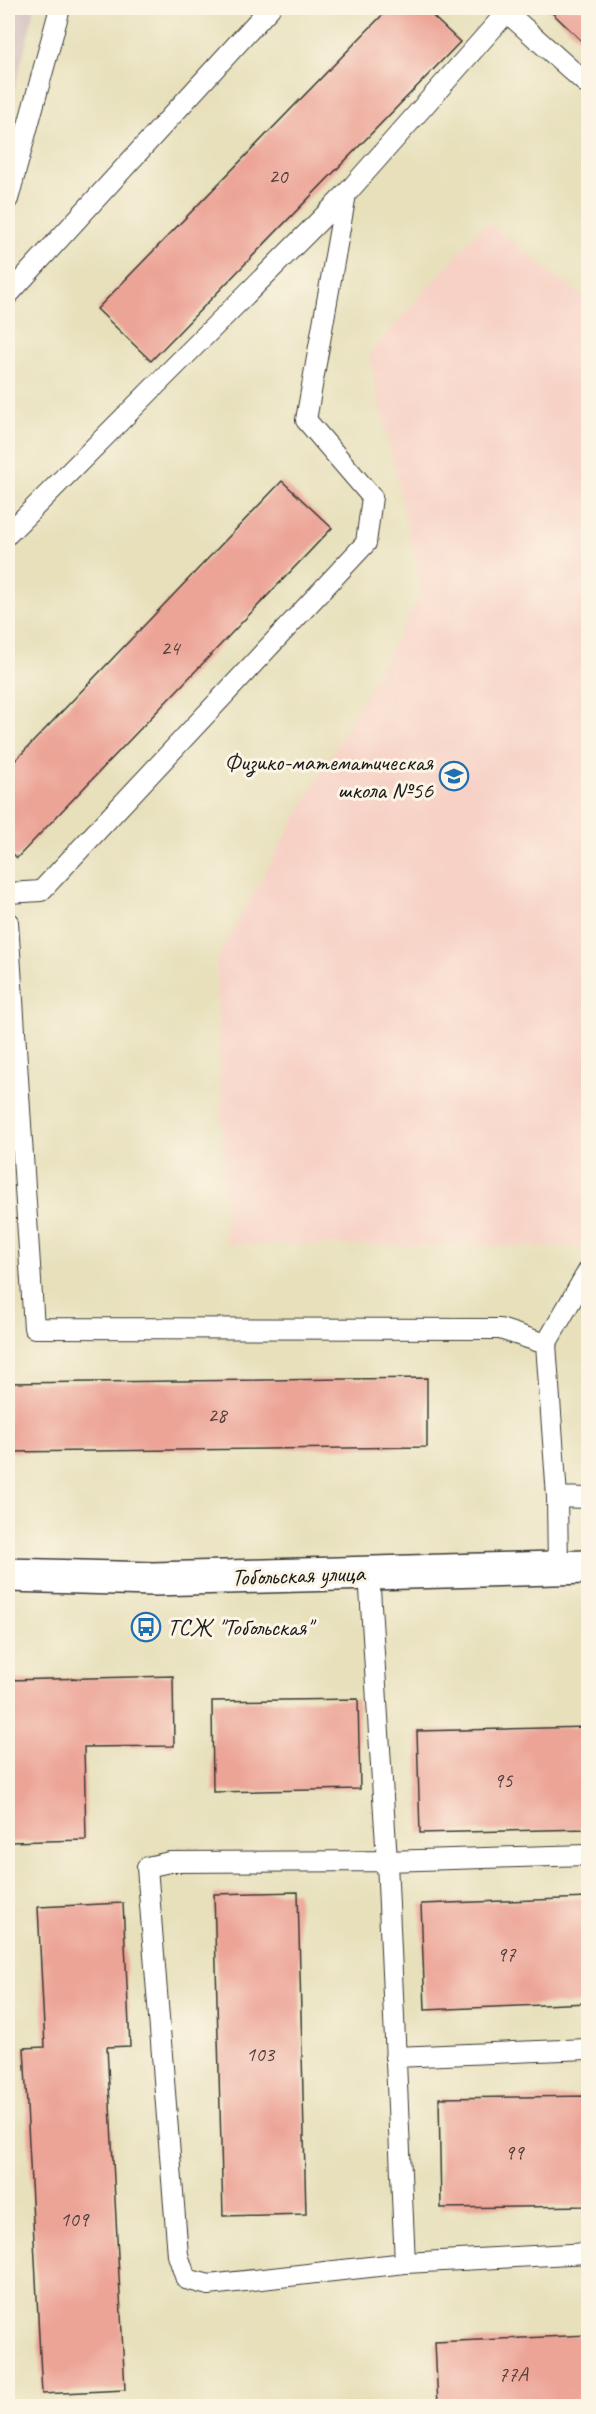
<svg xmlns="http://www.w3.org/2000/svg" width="596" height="2414" viewBox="0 0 596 2414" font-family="Caveat,sans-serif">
	<rect width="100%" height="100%" fill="#fcf5e5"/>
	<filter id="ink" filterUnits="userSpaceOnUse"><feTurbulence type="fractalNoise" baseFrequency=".0167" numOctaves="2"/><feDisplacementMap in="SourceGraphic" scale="12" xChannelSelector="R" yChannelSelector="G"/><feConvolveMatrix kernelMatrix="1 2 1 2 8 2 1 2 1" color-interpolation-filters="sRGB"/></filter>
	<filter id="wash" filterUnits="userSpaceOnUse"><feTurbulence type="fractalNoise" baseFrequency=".008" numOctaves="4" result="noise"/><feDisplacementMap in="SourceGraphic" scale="24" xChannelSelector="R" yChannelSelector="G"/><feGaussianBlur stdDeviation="1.35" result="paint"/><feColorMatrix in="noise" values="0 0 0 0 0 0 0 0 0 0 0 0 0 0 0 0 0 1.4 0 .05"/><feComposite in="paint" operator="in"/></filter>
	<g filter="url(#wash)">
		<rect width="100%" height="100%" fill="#e7e0bb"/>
		<!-- built -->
		<path fill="#f7d1c6" d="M 486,222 L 588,301 L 588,1247 L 226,1244 L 216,960 L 422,593 L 369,354 Z"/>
		<!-- industrial -->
		<path fill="#d2bfbf" d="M 8,8 L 35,8 L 8,115 Z"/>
		<g id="blocks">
			<!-- building -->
			<path fill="#eca497" d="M 389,8 L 424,8 L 460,42 L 151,361 L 97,309 Z
				M 547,8 L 588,8 L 588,47 Z
				M 282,481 L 332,528 L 17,858 L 8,849 L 8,768 Z
				M 427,1378 L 427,1447 L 8,1452 L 8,1383 Z
				M 173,1676 L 174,1746 L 84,1747 L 86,1840 L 8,1842 L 8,1680 Z
				M 358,1699 L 360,1789 L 213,1792 L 212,1701 Z
				M 588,1727 L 588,1829 L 420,1833 L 417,1731 Z
				M 298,1892 L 306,2214 L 223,2216 L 214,1894 Z
				M 588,1898 L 588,2003 L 425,2010 L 421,1904 Z
				M 123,1903 L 130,2046 L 107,2047 L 125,2390 L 42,2394 L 24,2048 L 45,2047 L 38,1907 Z
				M 588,2096 L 588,2206 L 441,2208 L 439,2098 Z
				M 588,2335 L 588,2406 L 438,2406 L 435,2342 Z"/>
		</g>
	</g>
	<g filter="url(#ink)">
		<use href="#blocks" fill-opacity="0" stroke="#3a3934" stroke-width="1.5"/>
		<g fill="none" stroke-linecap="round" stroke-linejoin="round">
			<!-- lane casing -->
			<g stroke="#3a3934" stroke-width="22">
				<path id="lane" d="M 502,8 L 588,85
					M 8,199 L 60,8
					M 8,295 L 270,8
					M 8,534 L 346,194
					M 8,893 L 41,891 L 366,543 L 372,497 L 306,420 L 346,194 L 507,12
					M 8,922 L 34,1328 L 500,1329 L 546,1344 L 557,1497 L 588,1498
					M 546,1344 L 588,1271
					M 557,1497 L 558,1568
					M 369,1573 L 387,1861 L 405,2263 L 588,2253
					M 395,2057 L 588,2049
					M 405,2263 L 209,2285 L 186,2279 L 178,2255 L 147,1867 L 170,1862 L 387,1861 L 588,1855"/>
			</g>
			<!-- secondary casing -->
			<g stroke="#3a3934" stroke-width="36">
				<path id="secondary" d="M 8,1575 L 153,1579 L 588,1567"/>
			</g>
			<!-- lane -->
			<use href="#lane" stroke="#fff" stroke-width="20"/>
			<!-- secondary -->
			<use href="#secondary" stroke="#fff" stroke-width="33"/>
		</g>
	</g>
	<!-- icons -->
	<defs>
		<g id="school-ring" transform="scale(1.5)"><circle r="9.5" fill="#fcf5e5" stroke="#1f6fb2" stroke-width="1.5"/><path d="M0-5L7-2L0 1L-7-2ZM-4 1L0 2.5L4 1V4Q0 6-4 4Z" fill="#1f6fb2"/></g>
		<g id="bus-ring" transform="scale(1.5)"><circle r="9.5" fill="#fcf5e5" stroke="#1f6fb2" stroke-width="1.5"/><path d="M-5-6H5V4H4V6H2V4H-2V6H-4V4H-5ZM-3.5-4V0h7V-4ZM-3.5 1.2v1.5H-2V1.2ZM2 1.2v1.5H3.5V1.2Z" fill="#1f6fb2"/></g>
	</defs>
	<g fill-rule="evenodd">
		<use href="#school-ring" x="454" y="776"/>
		<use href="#bus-ring" x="146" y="1627"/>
	</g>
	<g text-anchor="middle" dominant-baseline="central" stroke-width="6" stroke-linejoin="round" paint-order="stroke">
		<!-- number labels -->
		<g font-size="21" fill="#503e3b">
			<text x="278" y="176">20</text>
			<text x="170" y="648">24</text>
			<text x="217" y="1415">28</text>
			<text x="503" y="1780">95</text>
			<text x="506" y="1954">97</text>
			<text x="260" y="2054">103</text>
			<text x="514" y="2152">99</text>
			<text x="74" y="2219">109</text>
			<text x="513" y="2374">77А</text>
		</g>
		<!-- poi labels -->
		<g font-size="24" fill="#1c1c1c" stroke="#fcf5e5" text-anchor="end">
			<text x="433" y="762">Физико-математическая<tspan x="433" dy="28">школа №56</tspan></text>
			<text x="167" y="1627" text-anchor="start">ТСЖ "Тобольская"</text>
		</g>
		<!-- street labels -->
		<g font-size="24" fill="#1c1c1c" stroke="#fcf5e5">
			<text transform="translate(298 1575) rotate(-2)">Тобольская улица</text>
		</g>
	</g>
	<!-- margin -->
	<rect width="596" height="2414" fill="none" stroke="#fcf5e5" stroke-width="30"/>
</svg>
